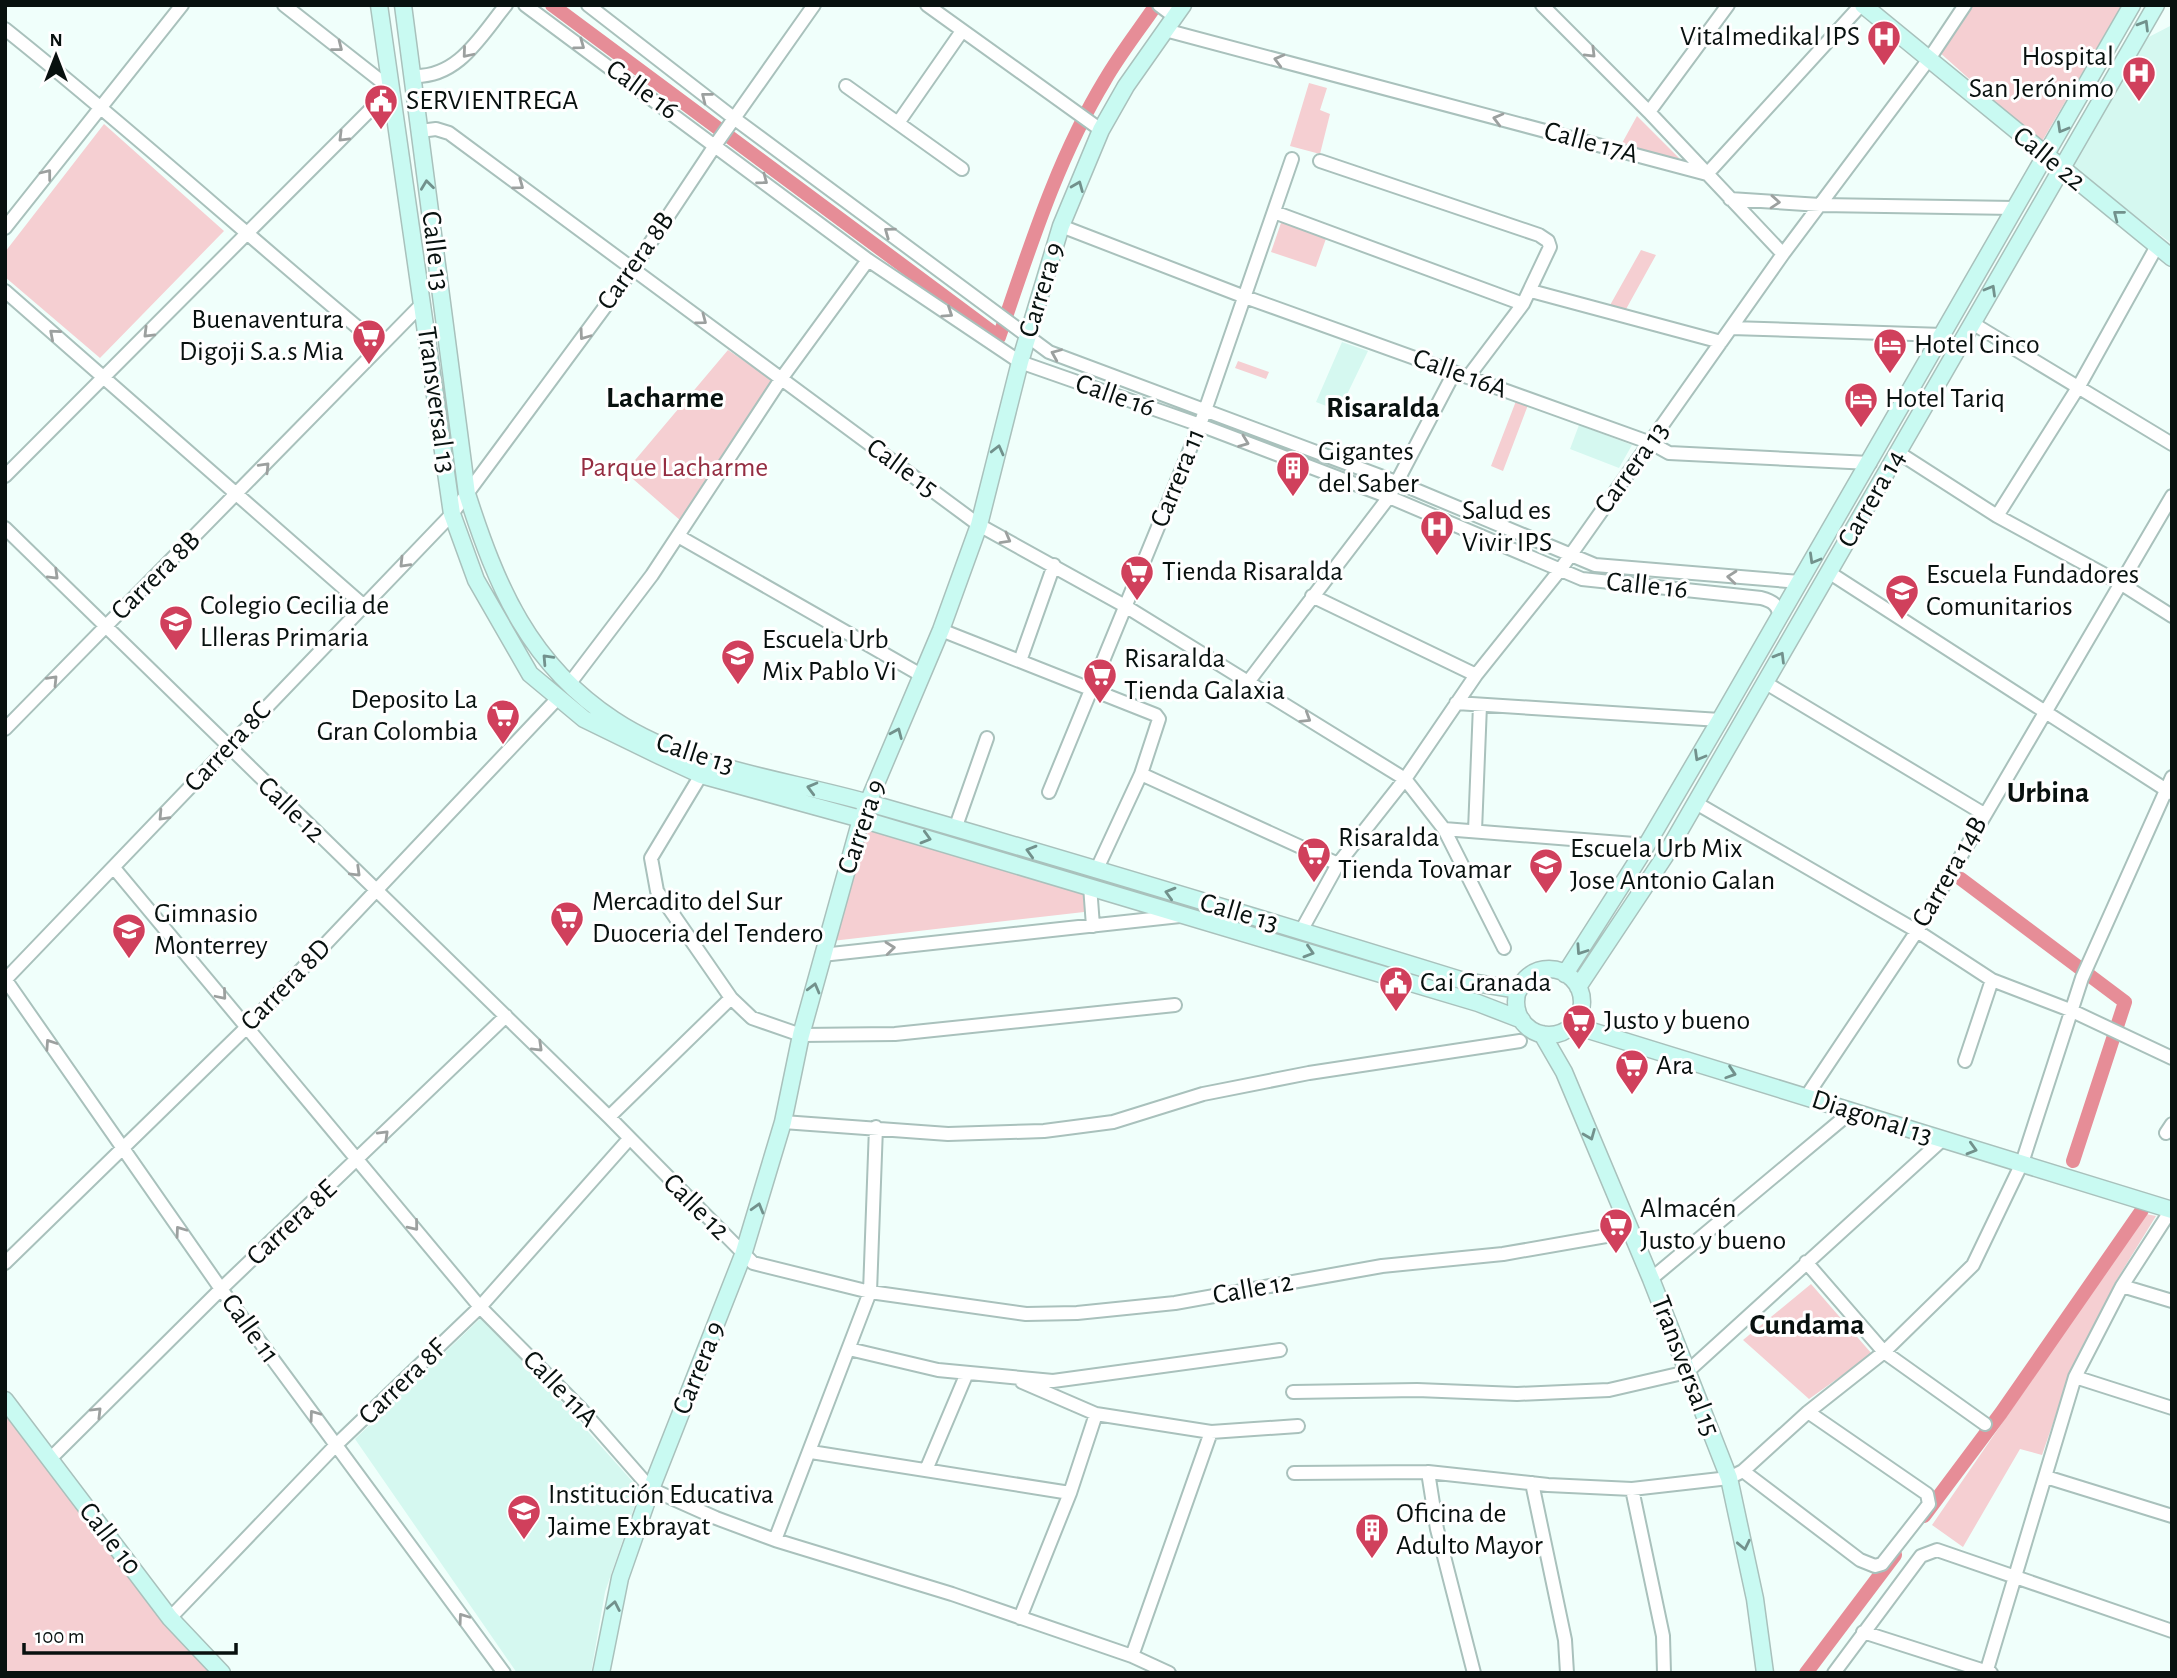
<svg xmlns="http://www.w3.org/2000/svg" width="2177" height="1678" viewBox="0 0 2177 1678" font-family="'Alegreya Sans',sans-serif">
	<rect width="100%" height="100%" fill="#f0fffb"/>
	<!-- built -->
	<path fill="#d5f8f0" d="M 2172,25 L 2172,244 L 2070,166 L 2143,40 Z
		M 1342,342 L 1368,351 L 1339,411 L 1316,402 Z
		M 1579,425 L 1632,445 L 1619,468 L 1570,449 Z
		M 484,1315 L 640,1490 L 605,1592 L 591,1673 L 517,1673 L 355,1439 Z"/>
	<!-- green -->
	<path fill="#f5cfd2" d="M 1970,5 L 2122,5 L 2041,143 L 1938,51 Z
		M 1309,83 L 1327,88 L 1320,110 L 1330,114 L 1320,154 L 1290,146 Z
		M 1637,116 L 1680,159 L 1621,145 Z
		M 104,124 L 224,231 L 100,358 L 5,277 L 5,252 Z
		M 1283,217 L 1328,233 L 1316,267 L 1271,252 Z
		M 1641,250 L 1656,255 L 1625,311 L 1609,307 Z
		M 728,350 L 775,382 L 681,521 L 625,472 Z
		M 1238,361 L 1269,372 L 1266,379 L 1235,368 Z
		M 1516,401 L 1528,405 L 1503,471 L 1491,466 Z
		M 867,822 L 1087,892 L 1084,912 L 832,941 Z
		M 2146,1214 L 2156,1216 L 2116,1281 L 2069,1377 L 2042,1455 L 2020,1449 L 1963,1547 L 1932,1525 Z
		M 1811,1284 L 1872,1354 L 1809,1399 L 1743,1340 Z
		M 5,1400 L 222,1673 L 5,1673 Z"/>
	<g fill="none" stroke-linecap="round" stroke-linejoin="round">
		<!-- canal -->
		<path stroke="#e68d97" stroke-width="14" d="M 552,5 L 999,337 C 1029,250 1057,159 1105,80 C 1120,54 1139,30 1156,5
			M 1961,879 L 2125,1002 L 2073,1161
			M 1924,1516 L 2001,1413 L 2142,1210
			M 1806,1673 L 1895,1555"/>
		<!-- street casing -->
		<g stroke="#a9c1bc" stroke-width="16">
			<path id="street" d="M 525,5 L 868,260 L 1020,362 L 1200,425 L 1389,497 L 1582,579 L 1761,598 C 1773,601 1778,605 1780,617
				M 588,5 L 735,119 L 1049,352 L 1399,483 L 1595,565 L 1800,582
				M 927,5 L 1101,130
				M 1159,5 L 1175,17
				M 1542,5 L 1649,112 L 1783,254
				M 5,29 C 133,131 254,242 380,346
				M 1165,30 L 1707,174
				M 413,76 C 458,78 480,37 506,5
				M 846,86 L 962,169
				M 1649,112 L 1728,5
				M 898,123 L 962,31
				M 420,131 L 436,129 L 449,133 L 979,525 L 1125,606 L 1405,779 L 1444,829 L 1504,948
				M 1320,161 L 1539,235 L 1548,241 L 1550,247 L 1523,304 L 1468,377
				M 1707,174 L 1861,5
				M 1730,199 L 1820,205 L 2015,208
				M 1274,212 L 1523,304
				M 1061,226 L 1245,297 L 1651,443 L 1669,453 L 1870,463
				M 5,228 L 182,5
				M 5,291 L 363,605
				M 1531,291 L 1721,342
				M 1972,323 L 2172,444
				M 1731,328 L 1943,335
				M 1899,453 L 1997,516 L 2120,583 L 2172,616
				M 5,476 L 391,89 L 284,5
				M 1997,516 L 2079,386 L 2157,246
				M 5,528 L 609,1117 L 753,1263 L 870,1292 L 1026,1314 L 1077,1313 L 1175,1303 L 1382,1266 L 1503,1254 L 1629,1232
				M 678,536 L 921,675
				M 1830,573 L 2171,793
				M 1312,596 L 1476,675
				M 941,630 L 1156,715 L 1159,719 L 1141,774 L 1096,871
				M 1020,661 L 1054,565
				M 1248,682 L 1389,497 L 1454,373
				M 570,683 L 652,575 L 781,379 L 868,260
				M 1766,683 L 1984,814
				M 1456,703 L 1720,720
				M 5,729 L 423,303
				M 1141,774 L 1338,864
				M 1049,792 L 1200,425 L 1292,159
				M 1696,803 L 1917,931 L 1992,980 L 2070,1010 L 2172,1058
				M 955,829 L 987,738
				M 1444,829 L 1647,845
				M 1475,831 L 1480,705
				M 114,868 L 480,1307 L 581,1409 L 651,1489 L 716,1518 L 775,1540 L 952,1594 L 1132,1656 L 1169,1673
				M 1090,886 L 1093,926
				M 1301,931 L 1338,864 L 1405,779 L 1476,675 L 1560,570 L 1783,254 L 1929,59 L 1965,5
				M 822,955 L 1180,916
				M 5,979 L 221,1289 L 504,1673
				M 5,980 L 452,514 L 633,269 L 716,144 L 814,5
				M 731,998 L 752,1018 L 801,1035 L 895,1034 L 1175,1005
				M 1965,1061 L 1992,980
				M 1806,1097 L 1917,931 L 2172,496
				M 609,1117 L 731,998 L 657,891 L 651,858 L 701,775
				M 783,1122 L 948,1134 L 1044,1131 L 1113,1122 L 1203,1094 L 1309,1073 L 1520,1041
				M 2166,1133 L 2172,1124
				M 1806,1262 L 1884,1352 L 1985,1424
				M 5,1263 L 248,1026 L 558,698
				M 1651,1279 L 1852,1111
				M 2122,1286 L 2172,1301
				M 849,1349 L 938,1370 L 1053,1381 L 1280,1350
				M 2075,1377 L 2172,1408
				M 1022,1382 L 1096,1414 L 1211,1432 L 1298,1426
				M 1293,1392 L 1417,1390 L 1517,1394 L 1609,1390 L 1687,1372 L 1942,1140
				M 811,1452 L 1070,1493
				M 49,1460 L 221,1289 L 506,1016
				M 926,1470 L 967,1373
				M 1743,1471 L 1860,1560 L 1875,1566 L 1882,1564 L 1929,1504 L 1927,1494 L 1808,1412
				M 1428,1472 L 1437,1529 L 1474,1673
				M 1294,1473 L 1428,1472 L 1548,1485 L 1632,1489 L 1729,1478 L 1743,1471 L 1808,1412 L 1884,1352 L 1973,1265 L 2022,1163 L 2082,978 L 2172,777
				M 2046,1477 L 2172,1516
				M 1532,1483 L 1565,1640 L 1567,1673
				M 1632,1489 L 1663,1636 L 1664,1673
				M 775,1540 L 870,1292 L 876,1127
				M 170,1618 L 336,1445 L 480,1307 L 629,1139
				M 1020,1618 L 1070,1493 L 1096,1414
				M 1863,1632 L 1991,1673
				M 1132,1656 L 1211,1432
				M 1834,1673 L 1921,1556 L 1937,1550 L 2172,1631
				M 1986,1673 L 2075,1377 L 2122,1286 L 2171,1210"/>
		</g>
		<!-- secondary casing -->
		<g stroke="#a9c1bc" stroke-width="19">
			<path id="secondary" d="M 379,5 L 452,514 L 476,580 L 530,674 L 584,719 L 660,756 L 701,775 L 861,819 L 1478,1003 L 1522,1020
				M 403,5 L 467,494 C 497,587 529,664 614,720 C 688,769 785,779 869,803 C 1068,860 1266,920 1464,981 L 1519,990
				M 1863,5 L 2172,258
				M1516 1002a33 33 0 1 1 66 0a33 33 0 1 1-66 0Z
				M 1565,974 L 1639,858 L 1720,720 L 2132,5
				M 1578,987 L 1665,856 L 2156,5
				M 1572,1025 L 2172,1210
				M 1542,1034 L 1564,1072 L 1651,1279 L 1729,1478 L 1755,1599 L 1765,1673
				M 5,1400 L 170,1618 L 222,1673
				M 601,1673 L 620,1578 L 651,1489 L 743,1255 L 783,1122 L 801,1035 L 861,819 L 941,630 L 979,525 L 1020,362 L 1061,226 L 1101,130 L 1126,86 L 1183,5"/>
		</g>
		<!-- street -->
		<use href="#street" stroke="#fff" stroke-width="12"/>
		<!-- secondary -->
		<use href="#secondary" stroke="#c9faf2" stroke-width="16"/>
	</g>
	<!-- one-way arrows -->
	<defs><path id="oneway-chevron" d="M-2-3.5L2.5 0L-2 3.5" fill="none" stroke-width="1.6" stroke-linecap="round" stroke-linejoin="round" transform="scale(1.75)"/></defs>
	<g stroke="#72918c">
		<use href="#oneway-chevron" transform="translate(2144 25) rotate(-59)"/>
		<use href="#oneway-chevron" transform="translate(2062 128) rotate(120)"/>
		<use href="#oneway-chevron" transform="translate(427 185) rotate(-97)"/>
		<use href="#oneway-chevron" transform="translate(1078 186) rotate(-68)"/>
		<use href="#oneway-chevron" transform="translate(2118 215) rotate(-142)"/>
		<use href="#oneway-chevron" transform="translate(1991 290) rotate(-60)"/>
		<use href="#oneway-chevron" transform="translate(998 450) rotate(-76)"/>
		<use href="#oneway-chevron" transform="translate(1814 559) rotate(120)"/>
		<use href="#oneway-chevron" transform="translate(1780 657) rotate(-59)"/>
		<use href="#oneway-chevron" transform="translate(547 659) rotate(-133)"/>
		<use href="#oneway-chevron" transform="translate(897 733) rotate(-67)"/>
		<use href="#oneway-chevron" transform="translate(1699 756) rotate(120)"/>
		<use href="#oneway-chevron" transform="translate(812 788) rotate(-165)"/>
		<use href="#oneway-chevron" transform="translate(926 838) rotate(16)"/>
		<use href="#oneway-chevron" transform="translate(1031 851) rotate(-164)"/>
		<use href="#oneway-chevron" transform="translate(1170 893) rotate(-164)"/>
		<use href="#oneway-chevron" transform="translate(1581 950) rotate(124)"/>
		<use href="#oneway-chevron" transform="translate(1309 952) rotate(17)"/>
		<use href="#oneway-chevron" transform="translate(814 988) rotate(-75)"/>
		<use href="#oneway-chevron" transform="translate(1731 1073) rotate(18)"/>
		<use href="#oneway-chevron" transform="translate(1590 1135) rotate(68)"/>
		<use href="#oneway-chevron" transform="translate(1972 1149) rotate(16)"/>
		<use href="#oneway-chevron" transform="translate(758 1208) rotate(-74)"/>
		<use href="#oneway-chevron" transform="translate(1744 1545) rotate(78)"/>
		<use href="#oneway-chevron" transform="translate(614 1606) rotate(-79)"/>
	</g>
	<g stroke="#9ca09f">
		<use href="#oneway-chevron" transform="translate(580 45) rotate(36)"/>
		<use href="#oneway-chevron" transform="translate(338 47) rotate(38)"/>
		<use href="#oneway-chevron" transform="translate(467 53) rotate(130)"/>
		<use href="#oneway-chevron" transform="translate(1591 53) rotate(45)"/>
		<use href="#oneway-chevron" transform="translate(1279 60) rotate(-165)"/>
		<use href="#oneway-chevron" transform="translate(706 97) rotate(-142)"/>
		<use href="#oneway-chevron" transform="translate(1498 119) rotate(-165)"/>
		<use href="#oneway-chevron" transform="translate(343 137) rotate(135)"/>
		<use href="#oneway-chevron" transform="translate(47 174) rotate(-52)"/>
		<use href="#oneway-chevron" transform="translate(763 180) rotate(37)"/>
		<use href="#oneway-chevron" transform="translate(519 185) rotate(36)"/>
		<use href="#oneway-chevron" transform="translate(1775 202) rotate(4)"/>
		<use href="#oneway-chevron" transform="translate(889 232) rotate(-144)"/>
		<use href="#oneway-chevron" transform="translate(948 313) rotate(34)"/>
		<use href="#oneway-chevron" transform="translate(702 320) rotate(37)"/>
		<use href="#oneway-chevron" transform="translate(148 333) rotate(135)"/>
		<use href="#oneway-chevron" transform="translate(54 334) rotate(-139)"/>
		<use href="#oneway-chevron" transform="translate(584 335) rotate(126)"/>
		<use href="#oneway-chevron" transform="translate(1056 354) rotate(-157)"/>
		<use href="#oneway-chevron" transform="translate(1244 442) rotate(21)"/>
		<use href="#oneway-chevron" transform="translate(265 467) rotate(-46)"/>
		<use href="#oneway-chevron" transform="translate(1006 539) rotate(29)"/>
		<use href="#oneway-chevron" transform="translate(404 563) rotate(134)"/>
		<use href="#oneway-chevron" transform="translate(54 575) rotate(44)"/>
		<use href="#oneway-chevron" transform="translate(1732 577) rotate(-175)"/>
		<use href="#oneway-chevron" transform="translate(53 680) rotate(-46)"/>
		<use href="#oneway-chevron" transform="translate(1306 718) rotate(32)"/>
		<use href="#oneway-chevron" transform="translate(163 816) rotate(133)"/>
		<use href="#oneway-chevron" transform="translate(356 872) rotate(44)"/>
		<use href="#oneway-chevron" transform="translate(890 948) rotate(-6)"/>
		<use href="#oneway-chevron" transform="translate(222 995) rotate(50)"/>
		<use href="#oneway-chevron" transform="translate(50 1044) rotate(-124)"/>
		<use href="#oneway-chevron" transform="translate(538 1047) rotate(44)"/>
		<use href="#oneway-chevron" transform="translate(384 1135) rotate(-44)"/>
		<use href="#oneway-chevron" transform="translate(414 1226) rotate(51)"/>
		<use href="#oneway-chevron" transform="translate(180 1231) rotate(-126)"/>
		<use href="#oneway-chevron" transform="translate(97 1412) rotate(-45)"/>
		<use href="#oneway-chevron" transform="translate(314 1415) rotate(-126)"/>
		<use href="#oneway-chevron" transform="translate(463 1618) rotate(-126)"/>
	</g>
	<!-- icons -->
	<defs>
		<g id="hospital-pin" transform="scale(1.75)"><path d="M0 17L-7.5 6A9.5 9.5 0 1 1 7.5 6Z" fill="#d0405c" stroke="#fff"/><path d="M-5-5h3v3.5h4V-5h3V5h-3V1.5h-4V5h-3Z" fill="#fff"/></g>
		<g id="civic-pin" transform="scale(1.75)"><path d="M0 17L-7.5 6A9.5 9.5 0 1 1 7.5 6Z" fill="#d0405c" stroke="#fff"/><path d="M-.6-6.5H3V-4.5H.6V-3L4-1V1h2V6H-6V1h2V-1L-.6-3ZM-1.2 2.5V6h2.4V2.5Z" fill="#fff"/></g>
		<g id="supermarket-pin" transform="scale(1.75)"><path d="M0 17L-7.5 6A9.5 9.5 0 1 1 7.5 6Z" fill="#d0405c" stroke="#fff"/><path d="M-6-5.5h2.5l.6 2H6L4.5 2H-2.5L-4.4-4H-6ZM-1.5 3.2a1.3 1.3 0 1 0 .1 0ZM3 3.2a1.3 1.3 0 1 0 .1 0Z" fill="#fff"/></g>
		<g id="hotel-pin" transform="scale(1.75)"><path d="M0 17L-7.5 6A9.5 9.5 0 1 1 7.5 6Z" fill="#d0405c" stroke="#fff"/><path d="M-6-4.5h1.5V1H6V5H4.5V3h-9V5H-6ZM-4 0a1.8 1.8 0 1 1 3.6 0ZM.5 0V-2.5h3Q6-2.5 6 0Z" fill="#fff"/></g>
		<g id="building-pin" transform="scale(1.75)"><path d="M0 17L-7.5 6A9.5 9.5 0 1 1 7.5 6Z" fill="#d0405c" stroke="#fff"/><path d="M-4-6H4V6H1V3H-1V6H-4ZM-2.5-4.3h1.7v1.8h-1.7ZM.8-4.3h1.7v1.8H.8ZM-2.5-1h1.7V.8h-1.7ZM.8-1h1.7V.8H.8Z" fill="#fff"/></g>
		<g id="school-pin" transform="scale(1.75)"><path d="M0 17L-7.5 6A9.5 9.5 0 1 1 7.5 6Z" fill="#d0405c" stroke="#fff"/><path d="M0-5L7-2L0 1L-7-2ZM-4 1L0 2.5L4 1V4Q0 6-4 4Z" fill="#fff"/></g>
	</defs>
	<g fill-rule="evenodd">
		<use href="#hospital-pin" x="1884" y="37"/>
		<use href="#hospital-pin" x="2139" y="73"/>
		<use href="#civic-pin" x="381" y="101"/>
		<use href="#supermarket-pin" x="369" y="336"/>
		<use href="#hotel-pin" x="1890" y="345"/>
		<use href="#hotel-pin" x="1861" y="399"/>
		<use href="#building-pin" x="1293" y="468"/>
		<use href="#hospital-pin" x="1437" y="527"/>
		<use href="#supermarket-pin" x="1137" y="572"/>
		<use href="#school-pin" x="1902" y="591"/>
		<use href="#school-pin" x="176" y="622"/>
		<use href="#school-pin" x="738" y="656"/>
		<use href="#supermarket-pin" x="1100" y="675"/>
		<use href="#supermarket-pin" x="503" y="716"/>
		<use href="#supermarket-pin" x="1314" y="854"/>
		<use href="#school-pin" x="1546" y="865"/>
		<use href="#supermarket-pin" x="567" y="918"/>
		<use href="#school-pin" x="129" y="930"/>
		<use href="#civic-pin" x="1396" y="983"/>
		<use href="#supermarket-pin" x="1579" y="1021"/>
		<use href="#supermarket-pin" x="1632" y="1066"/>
		<use href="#supermarket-pin" x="1616" y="1225"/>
		<use href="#school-pin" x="524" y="1511"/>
		<use href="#building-pin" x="1372" y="1530"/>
	</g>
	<g text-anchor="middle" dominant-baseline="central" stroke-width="6" stroke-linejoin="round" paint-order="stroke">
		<!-- poi labels -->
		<g font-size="28" fill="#08110f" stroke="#fff" text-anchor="start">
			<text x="1860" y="37" text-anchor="end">Vitalmedikal IPS</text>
			<text x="2114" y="57" text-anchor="end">Hospital<tspan x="2114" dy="32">San Jerónimo</tspan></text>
			<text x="406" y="101">SERVIENTREGA</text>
			<text x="344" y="320" text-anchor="end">Buenaventura<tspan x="344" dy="32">Digoji S.a.s Mia</tspan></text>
			<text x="1914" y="345">Hotel Cinco</text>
			<text x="1885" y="399">Hotel Tariq</text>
			<text x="1318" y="452">Gigantes<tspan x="1318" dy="32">del Saber</tspan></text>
			<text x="1462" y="511">Salud es<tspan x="1462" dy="32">Vivir IPS</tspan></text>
			<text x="1162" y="572">Tienda Risaralda</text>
			<text x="1926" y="575">Escuela Fundadores<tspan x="1926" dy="32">Comunitarios</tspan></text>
			<text x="200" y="606">Colegio Cecilia de<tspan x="200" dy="32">Llleras Primaria</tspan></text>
			<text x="762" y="640">Escuela Urb<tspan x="762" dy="32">Mix Pablo Vi</tspan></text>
			<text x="1124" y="659">Risaralda<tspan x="1124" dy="32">Tienda Galaxia</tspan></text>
			<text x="478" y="700" text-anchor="end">Deposito La<tspan x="478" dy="32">Gran Colombia</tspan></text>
			<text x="1338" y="838">Risaralda<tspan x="1338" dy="32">Tienda Tovamar</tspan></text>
			<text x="1570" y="849">Escuela Urb Mix<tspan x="1570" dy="32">Jose Antonio Galan</tspan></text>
			<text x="592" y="902">Mercadito del Sur<tspan x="592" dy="32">Duoceria del Tendero</tspan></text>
			<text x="154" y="914">Gimnasio<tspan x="154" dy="32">Monterrey</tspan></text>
			<text x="1420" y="983">Cai Granada</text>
			<text x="1604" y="1021">Justo y bueno</text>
			<text x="1656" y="1066">Ara</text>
			<text x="1640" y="1209">Almacén<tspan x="1640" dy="32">Justo y bueno</tspan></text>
			<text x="548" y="1495">Institución Educativa<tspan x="548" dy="32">Jaime Exbrayat</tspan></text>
			<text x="1396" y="1514">Oficina de<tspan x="1396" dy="32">Adulto Mayor</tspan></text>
		</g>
		<!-- street labels -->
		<g font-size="28" fill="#08110f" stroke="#fff">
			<text transform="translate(642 90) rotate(36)">Calle 16</text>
			<text transform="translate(1591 143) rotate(15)">Calle 17A</text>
			<text transform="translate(2049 159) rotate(39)">Calle 22</text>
			<text transform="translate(435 251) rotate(83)">Calle 13</text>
			<text transform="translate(636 261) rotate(-55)">Carrera 8B</text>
			<text transform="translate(1042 290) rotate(-73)">Carrera 9</text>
			<text transform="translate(1460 374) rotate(20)">Calle 16A</text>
			<text transform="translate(1115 396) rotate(19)">Calle 16</text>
			<text transform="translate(436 400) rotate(82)">Transversal 13</text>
			<text transform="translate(902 468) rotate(36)">Calle 15</text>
			<text transform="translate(1632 468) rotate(-54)">Carrera 13</text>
			<text transform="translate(1178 478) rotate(-68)">Carrera 11</text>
			<text transform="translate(1872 499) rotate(-60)">Carrera 14</text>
			<text transform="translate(156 576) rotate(-45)">Carrera 8B</text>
			<text transform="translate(1647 586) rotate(6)">Calle 16</text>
			<text transform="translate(228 747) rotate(-47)">Carrera 8C</text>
			<text transform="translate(695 754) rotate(18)">Calle 13</text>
			<text transform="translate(291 810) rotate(44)">Calle 12</text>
			<text transform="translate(862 827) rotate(-71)">Carrera 9</text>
			<text transform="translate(1950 872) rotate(-60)">Carrera 14B</text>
			<text transform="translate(1239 913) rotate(16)">Calle 13</text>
			<text transform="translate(286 985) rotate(-46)">Carrera 8D</text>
			<text transform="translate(1872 1118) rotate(18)">Diagonal 13</text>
			<text transform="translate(696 1207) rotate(45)">Calle 12</text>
			<text transform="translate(292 1223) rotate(-43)">Carrera 8E</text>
			<text transform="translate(1253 1289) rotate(-10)">Calle 12</text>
			<text transform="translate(250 1329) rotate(54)">Calle 11</text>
			<text transform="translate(1685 1366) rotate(69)">Transversal 15</text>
			<text transform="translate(699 1368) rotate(-68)">Carrera 9</text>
			<text transform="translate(403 1382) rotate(-44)">Carrera 8F</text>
			<text transform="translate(560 1389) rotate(46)">Calle 11A</text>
			<text transform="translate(110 1539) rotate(52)">Calle 10</text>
		</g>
		<!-- park labels -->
		<g font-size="28" fill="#942d41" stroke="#fff">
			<text x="674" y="468">Parque Lacharme</text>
		</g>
		<!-- neighbourhood labels -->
		<g font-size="30" font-weight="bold" fill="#08110f" stroke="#fff">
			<text x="665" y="398">Lacharme</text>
			<text x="1383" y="408">Risaralda</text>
			<text x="2048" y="793">Urbina</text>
			<text x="1807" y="1325">Cundama</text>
		</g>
	</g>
	<!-- border -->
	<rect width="2177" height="1678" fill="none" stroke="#08110f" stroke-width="14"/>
	<!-- north arrow -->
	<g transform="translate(56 56)" stroke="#ffffff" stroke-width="5" paint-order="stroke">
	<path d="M0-5L12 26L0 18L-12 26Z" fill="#08110f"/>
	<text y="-10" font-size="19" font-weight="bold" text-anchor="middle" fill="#08110f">N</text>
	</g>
	<!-- scale -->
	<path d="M24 1643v10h212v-10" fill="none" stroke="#08110f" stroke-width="3.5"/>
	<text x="35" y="1643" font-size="21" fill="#08110f" stroke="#ffffff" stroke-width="5" paint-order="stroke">100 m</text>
</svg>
